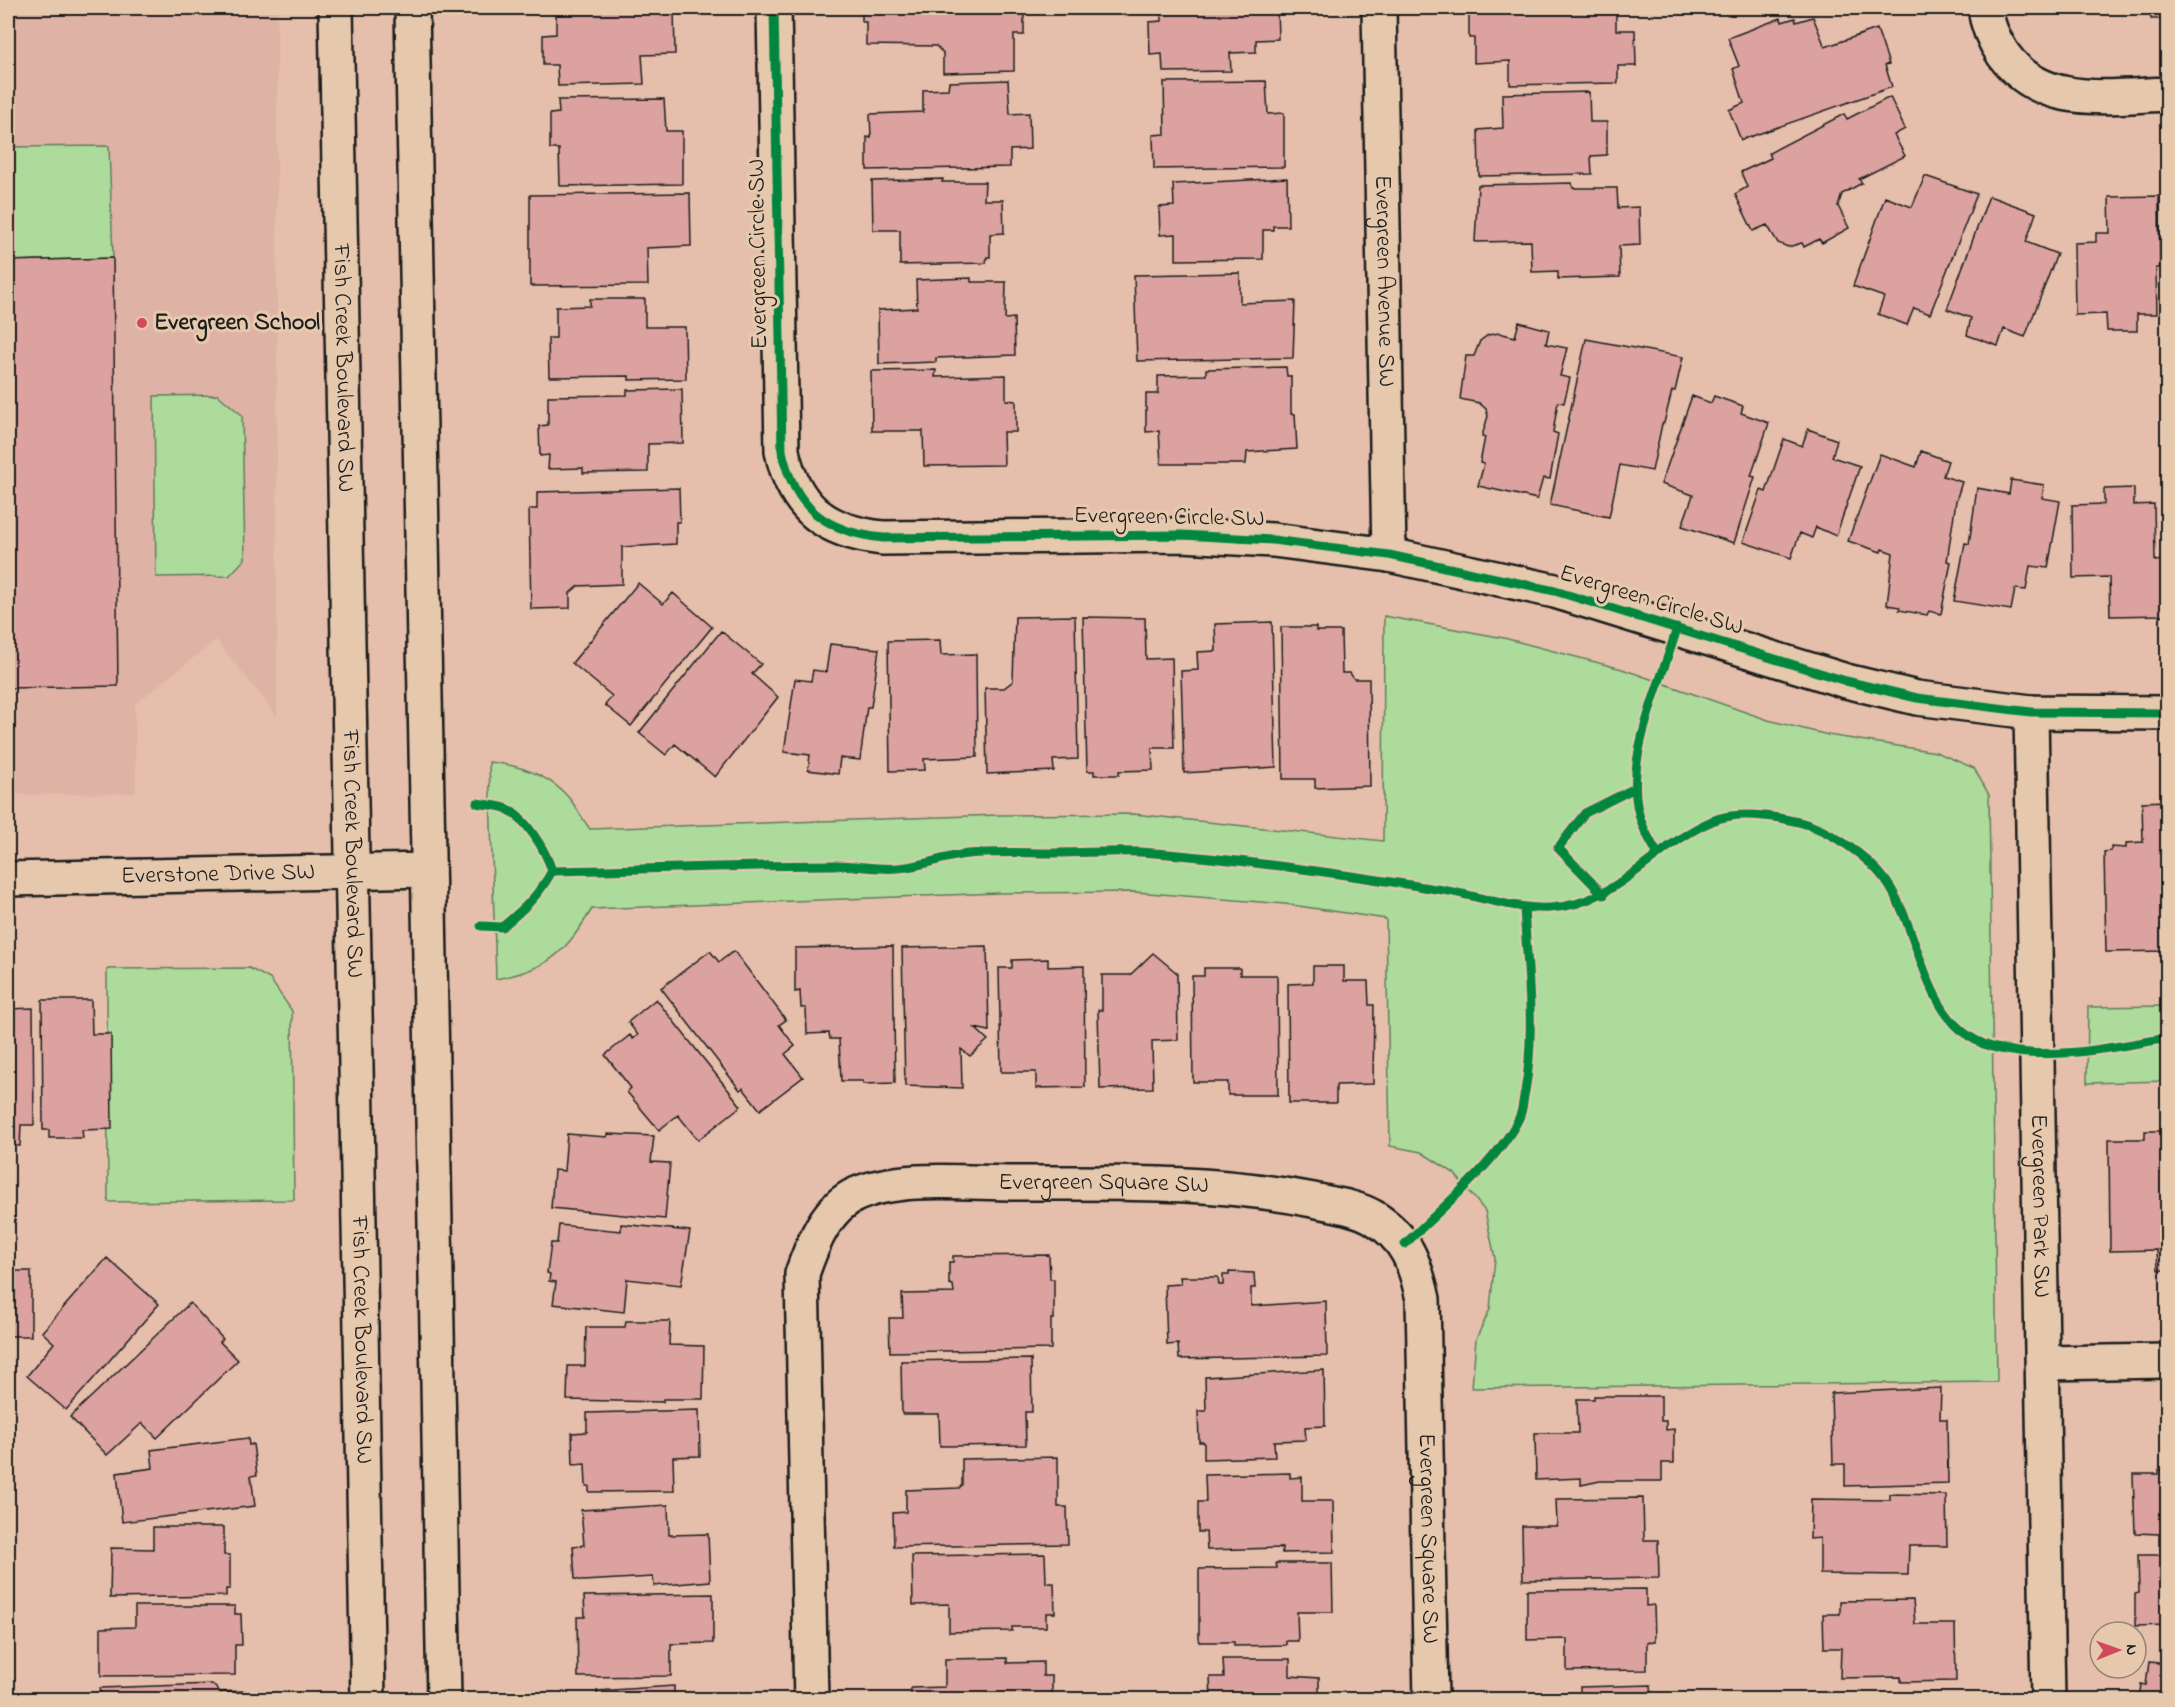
<svg xmlns="http://www.w3.org/2000/svg" width="2175" height="1707" viewBox="0 0 2175 1707" font-family="'Indie Flower',sans-serif">
	<rect width="100%" height="100%" fill="#e5bfab"/>
	<filter id="ink" filterUnits="userSpaceOnUse"><feTurbulence type="fractalNoise" baseFrequency=".0167" numOctaves="2"/><feDisplacementMap in="SourceGraphic" scale="12" xChannelSelector="R" yChannelSelector="G"/><feConvolveMatrix kernelMatrix="1 2 1 2 8 2 1 2 1" color-interpolation-filters="sRGB"/></filter>
	<g filter="url(#ink)">
		<!-- built -->
		<path fill="#deb3a5" d="M 8,8 L 277,8 L 277,716 L 216,640 L 135,704 L 136,793 L 8,795 Z"/>
		<!-- green -->
		<path fill="#acdb9b" stroke="#647c5c" stroke-width="1.5" d="M 109,146 L 113,258 L 8,261 L 8,147 Z
			M 218,395 L 242,415 L 245,559 L 229,576 L 156,577 L 154,396 Z
			M 1384,616 L 1504,638 L 1622,669 L 1768,720 L 1828,735 L 1936,752 L 1974,768 L 1989,795 L 1997,1382 L 1472,1388 L 1476,1339 L 1490,1309 L 1495,1258 L 1485,1211 L 1454,1173 L 1421,1152 L 1390,1146 L 1386,919 L 1285,904 L 1136,892 L 999,893 L 592,909 C 564,954 549,969 496,979 L 489,762 C 518,765 549,775 569,798 C 577,808 583,820 590,829 L 1000,815 L 1134,814 L 1383,841 Z
			M 249,968 L 270,979 L 292,1011 L 294,1200 L 108,1202 L 107,969 Z
			M 2167,1006 L 2167,1081 L 2087,1083 L 2088,1007 Z"/>
		<!-- building -->
		<path fill="#dba2a0" stroke="#1c1c1c" stroke-width="1.5" d="M 556,8 L 674,8 L 675,54 L 642,55 L 644,84 L 558,86 L 557,65 L 543,65 L 543,35 L 556,34 Z
			M 862,8 L 1024,8 L 1024,35 L 1014,35 L 1014,71 L 943,73 L 943,53 L 936,46 L 866,45 L 866,22 L 862,22 Z
			M 1161,8 L 1277,8 L 1278,39 L 1256,40 L 1256,52 L 1230,53 L 1231,71 L 1163,72 L 1162,54 L 1150,55 L 1149,22 L 1162,21 Z
			M 1469,8 L 1616,8 L 1616,30 L 1635,30 L 1636,66 L 1618,66 L 1618,83 L 1510,85 L 1510,61 L 1474,63 L 1474,38 L 1469,38 Z
			M 2151,8 L 2168,8 L 2168,19 L 2151,19 Z
			M 1813,17 L 1825,47 L 1877,29 L 1889,64 L 1885,65 L 1892,87 L 1741,140 L 1729,110 L 1744,103 L 1733,69 L 1739,66 L 1728,38 L 1781,18 L 1782,22 L 1795,18 L 1796,22 Z
			M 1008,80 L 1010,114 L 1029,113 L 1030,149 L 1010,150 L 1010,167 L 867,170 L 867,137 L 871,138 L 870,114 L 923,112 L 923,90 L 948,89 L 949,82 Z
			M 1266,81 L 1268,114 L 1284,113 L 1284,167 L 1154,169 L 1153,135 L 1165,134 L 1164,82 Z
			M 1589,92 L 1590,122 L 1607,122 L 1607,155 L 1591,156 L 1592,174 L 1479,176 L 1478,130 L 1503,128 L 1502,94 Z
			M 1890,97 L 1905,129 L 1894,135 L 1905,156 L 1859,179 L 1862,183 L 1842,194 L 1838,206 L 1849,228 L 1822,243 L 1819,239 L 1804,247 L 1802,243 L 1788,247 L 1778,243 L 1767,225 L 1753,231 L 1735,194 L 1747,187 L 1741,172 L 1771,158 L 1769,153 L 1844,114 L 1847,119 Z
			M 664,99 L 666,131 L 682,131 L 682,184 L 560,186 L 559,149 L 550,149 L 550,114 L 559,113 L 558,100 Z
			M 1925,176 L 1977,194 L 1930,314 L 1914,308 L 1907,325 L 1878,314 L 1884,297 L 1853,286 L 1885,197 L 1912,207 Z
			M 1287,178 L 1288,226 L 1273,226 L 1273,230 L 1263,230 L 1263,259 L 1176,260 L 1176,234 L 1160,235 L 1159,207 L 1174,206 L 1173,184 Z
			M 943,179 L 942,182 L 985,182 L 984,200 L 1003,200 L 1004,233 L 990,234 L 990,257 L 987,257 L 986,263 L 900,265 L 900,230 L 873,230 L 872,181 Z
			M 1572,183 L 1573,188 L 1617,188 L 1618,208 L 1639,207 L 1640,245 L 1619,246 L 1620,277 L 1558,279 L 1558,271 L 1532,272 L 1531,241 L 1475,242 L 1478,185 Z
			M 690,193 L 691,246 L 647,248 L 648,285 L 530,286 L 530,195 Z
			M 1989,196 L 2036,213 L 2026,242 L 2057,254 L 2025,337 L 2004,329 L 1998,346 L 1967,335 L 1971,318 L 1947,309 Z
			M 2159,196 L 2160,268 L 2156,268 L 2157,314 L 2137,314 L 2137,331 L 2107,331 L 2106,314 L 2075,315 L 2074,243 L 2096,242 L 2096,233 L 2110,233 L 2109,197 Z
			M 113,258 L 118,686 L 9,688 L 10,742 L 8,742 L 8,261 Z
			M 1240,273 L 1240,303 L 1295,301 L 1293,358 L 1137,361 L 1134,275 Z
			M 971,278 L 971,282 L 1006,282 L 1005,319 L 1014,318 L 1015,355 L 936,358 L 936,362 L 879,364 L 878,310 L 917,308 L 916,280 Z
			M 590,299 L 645,299 L 645,327 L 685,327 L 686,379 L 629,380 L 629,376 L 549,377 L 548,338 L 556,338 L 556,307 L 590,306 Z
			M 1519,322 L 1549,330 L 1546,344 L 1567,348 L 1560,376 L 1570,378 L 1564,403 L 1558,402 L 1553,432 L 1558,434 L 1550,479 L 1543,478 L 1537,499 L 1478,486 L 1484,464 L 1480,463 L 1485,437 L 1482,436 L 1488,416 L 1486,409 L 1479,403 L 1460,399 L 1466,356 L 1474,356 L 1480,341 L 1488,335 L 1499,333 L 1515,337 Z
			M 1586,339 L 1683,357 L 1675,391 L 1672,391 L 1664,423 L 1662,424 L 1652,471 L 1620,465 L 1609,517 L 1550,505 Z
			M 1286,367 L 1287,376 L 1291,376 L 1291,414 L 1295,414 L 1297,449 L 1247,452 L 1246,464 L 1161,464 L 1159,431 L 1146,432 L 1146,394 L 1158,394 L 1158,376 L 1206,375 L 1206,369 Z
			M 936,370 L 935,377 L 1006,375 L 1006,400 L 1016,401 L 1016,432 L 1003,432 L 1004,465 L 924,466 L 923,431 L 872,431 L 871,371 Z
			M 682,389 L 683,443 L 648,444 L 648,472 L 583,473 L 583,468 L 548,469 L 549,455 L 540,456 L 539,426 L 548,425 L 548,396 L 627,395 L 627,390 Z
			M 1692,396 L 1711,403 L 1714,396 L 1743,406 L 1741,413 L 1769,423 L 1751,476 L 1755,477 L 1734,543 L 1682,526 L 1693,495 L 1661,484 Z
			M 1808,429 L 1837,440 L 1832,457 L 1860,466 L 1836,536 L 1816,527 L 1812,538 L 1800,533 L 1791,558 L 1743,542 L 1761,490 L 1766,492 L 1784,439 L 1802,446 Z
			M 1921,451 L 1948,461 L 1943,476 L 1962,482 L 1956,501 L 1947,561 L 1951,562 L 1941,614 L 1929,611 L 1927,615 L 1899,610 L 1900,607 L 1887,605 L 1893,553 L 1882,549 L 1881,552 L 1848,541 L 1880,454 L 1916,467 Z
			M 2011,480 L 2044,485 L 2042,498 L 2060,501 L 2048,568 L 2030,566 L 2026,590 L 2015,589 L 2011,610 L 1954,601 L 1965,543 L 1969,544 L 1977,488 L 2009,494 Z
			M 679,488 L 680,522 L 676,522 L 676,544 L 622,547 L 622,584 L 578,586 L 570,593 L 570,608 L 531,609 L 529,509 L 537,509 L 537,492 Z
			M 2134,488 L 2134,505 L 2154,504 L 2155,561 L 2164,560 L 2165,615 L 2110,616 L 2109,577 L 2073,578 L 2072,505 L 2104,504 L 2104,489 Z
			M 638,583 L 663,604 L 673,593 L 712,627 L 631,726 L 605,705 L 612,696 L 572,663 Z
			M 1075,616 L 1078,759 L 1053,760 L 1054,771 L 987,774 L 985,688 L 1004,688 L 1013,681 L 1015,617 Z
			M 1083,617 L 1145,618 L 1146,659 L 1172,658 L 1174,748 L 1152,748 L 1153,770 L 1119,771 L 1119,775 L 1094,775 L 1094,771 L 1087,771 Z
			M 1272,622 L 1276,767 L 1184,773 L 1181,671 L 1198,670 L 1197,652 L 1216,651 L 1215,624 Z
			M 1281,627 L 1316,627 L 1316,631 L 1341,631 L 1342,673 L 1350,673 L 1354,679 L 1369,679 L 1370,786 L 1315,788 L 1315,779 L 1283,779 Z
			M 721,631 L 761,664 L 752,674 L 778,697 L 715,777 L 675,744 L 666,755 L 639,733 Z
			M 940,640 L 941,655 L 976,654 L 977,757 L 924,759 L 925,770 L 890,771 L 888,641 Z
			M 830,644 L 879,649 L 871,707 L 867,707 L 860,760 L 840,758 L 838,774 L 808,770 L 810,755 L 784,752 L 795,679 L 811,681 L 813,670 L 826,672 Z
			M 2166,796 L 2168,796 L 2168,951 L 2106,952 L 2104,852 L 2111,851 L 2111,847 L 2126,848 L 2126,843 L 2143,842 L 2142,802 L 2166,801 Z
			M 893,946 L 895,1083 L 863,1084 L 863,1081 L 841,1081 L 839,1039 L 830,1039 L 829,1033 L 807,1034 L 806,1008 L 801,1008 L 800,991 L 795,992 L 795,948 Z
			M 987,946 L 989,1031 L 975,1028 L 988,1040 L 970,1056 L 961,1049 L 962,1088 L 905,1086 L 902,948 Z
			M 710,951 L 719,962 L 734,951 L 786,1020 L 779,1025 L 795,1046 L 785,1054 L 803,1077 L 760,1110 L 743,1088 L 740,1090 L 661,988 Z
			M 1153,953 L 1177,973 L 1178,1040 L 1152,1041 L 1153,1088 L 1100,1089 L 1098,1010 L 1102,1010 L 1102,975 L 1130,975 Z
			M 1048,959 L 1048,967 L 1084,966 L 1085,1087 L 1036,1088 L 1036,1072 L 1001,1072 L 999,968 L 1012,968 L 1012,960 Z
			M 1313,966 L 1344,966 L 1344,981 L 1368,981 L 1369,1005 L 1374,1005 L 1373,1084 L 1336,1085 L 1336,1103 L 1289,1103 L 1288,984 L 1313,983 Z
			M 1204,968 L 1240,968 L 1240,975 L 1277,975 L 1278,1095 L 1228,1095 L 1228,1082 L 1193,1082 L 1192,976 L 1204,976 Z
			M 656,999 L 741,1106 L 698,1140 L 678,1115 L 659,1130 L 627,1092 L 631,1088 L 605,1055 L 630,1035 L 633,1039 L 638,1035 L 628,1022 Z
			M 42,1000 L 91,1000 L 92,1034 L 111,1034 L 112,1129 L 82,1130 L 83,1138 L 49,1138 L 49,1130 L 43,1130 Z
			M 33,1008 L 34,1125 L 21,1125 L 20,1146 L 8,1146 L 8,1009 Z
			M 2145,1131 L 2168,1131 L 2168,1270 L 2158,1270 L 2157,1250 L 2110,1251 L 2109,1139 L 2145,1139 Z
			M 567,1134 L 607,1137 L 608,1134 L 654,1136 L 651,1162 L 670,1163 L 665,1219 L 551,1208 L 554,1170 L 564,1171 Z
			M 621,1224 L 690,1231 L 681,1285 L 627,1279 L 624,1312 L 553,1304 L 556,1282 L 549,1281 L 550,1274 L 547,1273 L 551,1243 L 557,1243 L 559,1225 L 621,1231 Z
			M 1049,1255 L 1050,1279 L 1054,1279 L 1054,1319 L 1051,1319 L 1051,1349 L 890,1352 L 889,1318 L 903,1318 L 902,1294 L 954,1293 L 953,1285 L 949,1284 L 949,1262 L 953,1262 L 953,1256 Z
			M 107,1258 L 159,1304 L 66,1410 L 27,1376 L 54,1343 L 42,1332 Z
			M 8,1271 L 31,1271 L 31,1336 L 9,1336 L 8,1381 Z
			M 1229,1272 L 1254,1273 L 1255,1288 L 1251,1288 L 1251,1306 L 1326,1301 L 1327,1356 L 1179,1359 L 1178,1344 L 1167,1345 L 1165,1285 L 1181,1284 L 1180,1277 L 1218,1277 L 1219,1285 L 1223,1285 L 1223,1275 L 1229,1275 Z
			M 190,1303 L 223,1339 L 220,1342 L 238,1360 L 157,1438 L 142,1423 L 107,1455 L 70,1417 Z
			M 626,1321 L 670,1321 L 669,1345 L 704,1346 L 703,1399 L 663,1399 L 663,1402 L 567,1400 L 568,1366 L 585,1366 L 586,1327 L 625,1327 Z
			M 1031,1359 L 1032,1412 L 1025,1412 L 1026,1445 L 940,1446 L 939,1414 L 902,1414 L 901,1361 Z
			M 1324,1370 L 1325,1426 L 1305,1427 L 1306,1440 L 1274,1441 L 1275,1457 L 1204,1459 L 1204,1442 L 1199,1442 L 1198,1411 L 1206,1411 L 1205,1377 Z
			M 1941,1388 L 1940,1419 L 1947,1419 L 1948,1483 L 1845,1486 L 1845,1464 L 1833,1464 L 1831,1393 Z
			M 1594,1396 L 1661,1396 L 1661,1421 L 1666,1421 L 1666,1430 L 1674,1429 L 1674,1463 L 1662,1463 L 1662,1481 L 1600,1481 L 1581,1485 L 1581,1478 L 1536,1480 L 1535,1433 L 1578,1433 L 1577,1399 L 1594,1399 Z
			M 699,1410 L 700,1456 L 673,1457 L 674,1491 L 589,1492 L 589,1486 L 586,1486 L 585,1464 L 573,1465 L 572,1433 L 587,1432 L 587,1413 Z
			M 248,1438 L 249,1445 L 253,1444 L 257,1475 L 251,1476 L 255,1506 L 122,1522 L 117,1473 L 153,1468 L 151,1450 Z
			M 1058,1457 L 1058,1507 L 1067,1507 L 1068,1544 L 894,1547 L 893,1513 L 906,1512 L 906,1490 L 959,1488 L 962,1485 L 962,1459 Z
			M 2158,1470 L 2168,1470 L 2168,1544 L 2159,1545 L 2159,1534 L 2135,1533 L 2133,1474 L 2158,1474 Z
			M 1290,1473 L 1290,1478 L 1302,1477 L 1302,1501 L 1333,1501 L 1334,1552 L 1282,1553 L 1282,1548 L 1207,1550 L 1206,1532 L 1198,1532 L 1198,1502 L 1206,1502 L 1205,1475 Z
			M 1890,1494 L 1946,1495 L 1947,1546 L 1909,1546 L 1908,1575 L 1820,1574 L 1820,1538 L 1810,1539 L 1811,1499 L 1890,1500 Z
			M 1643,1498 L 1644,1540 L 1658,1540 L 1659,1578 L 1523,1580 L 1522,1526 L 1557,1526 L 1556,1499 Z
			M 668,1505 L 669,1535 L 708,1534 L 710,1581 L 654,1586 L 653,1577 L 583,1581 L 575,1579 L 573,1546 L 584,1545 L 581,1510 Z
			M 153,1527 L 224,1527 L 224,1555 L 230,1555 L 230,1589 L 226,1589 L 226,1596 L 110,1598 L 111,1548 L 153,1549 Z
			M 1045,1554 L 1046,1583 L 1054,1583 L 1055,1613 L 1046,1613 L 1046,1627 L 1012,1627 L 1012,1631 L 949,1632 L 949,1604 L 913,1605 L 912,1556 Z
			M 2138,1555 L 2168,1555 L 2168,1625 L 2135,1626 L 2135,1594 L 2139,1593 Z
			M 1276,1563 L 1332,1563 L 1333,1612 L 1297,1612 L 1298,1641 L 1286,1641 L 1286,1645 L 1234,1646 L 1234,1642 L 1199,1642 L 1199,1569 L 1277,1568 Z
			M 1646,1589 L 1646,1606 L 1654,1605 L 1655,1641 L 1647,1642 L 1647,1670 L 1567,1671 L 1567,1639 L 1527,1640 L 1527,1590 Z
			M 713,1594 L 713,1643 L 671,1644 L 671,1676 L 578,1677 L 577,1617 L 585,1617 L 584,1596 Z
			M 1913,1600 L 1915,1624 L 1955,1624 L 1956,1681 L 1901,1682 L 1901,1677 L 1840,1678 L 1841,1648 L 1824,1648 L 1823,1614 L 1840,1614 L 1840,1601 Z
			M 135,1606 L 235,1606 L 235,1614 L 241,1614 L 242,1645 L 235,1645 L 235,1675 L 101,1676 L 101,1628 L 135,1627 Z
			M 1007,1658 L 1007,1663 L 1043,1662 L 1043,1676 L 1052,1676 L 1052,1700 L 911,1700 L 911,1688 L 945,1687 L 945,1659 Z
			M 1223,1659 L 1290,1659 L 1290,1676 L 1319,1678 L 1319,1693 L 1338,1694 L 1338,1700 L 1211,1700 L 1210,1677 L 1224,1677 Z
			M 2149,1662 L 2168,1664 L 2168,1700 L 2139,1700 L 2141,1684 L 2146,1685 Z
			M 212,1684 L 220,1692 L 245,1691 L 245,1700 L 100,1700 L 100,1688 Z
			M 1651,1685 L 1652,1700 L 1580,1700 L 1580,1687 Z
			M 674,1686 L 674,1700 L 597,1700 L 597,1691 Z"/>
		<g fill="none" stroke-linecap="round" stroke-linejoin="round">
			<!-- minor casing -->
			<g stroke="#1c1c1c" stroke-width="38">
				<g id="minor">
					<path d="M 774,8 L 782,451 C 794,508 826,532 883,538 L 1182,535 L 1273,540 L 1389,555 L 1555,591 L 1846,681 L 1917,698 L 2031,712 L 2168,713"/>
					<path id="s1" d="M 1379,8 L 1389,555"/>
					<path d="M 1985,8 C 1987,25 1993,39 2003,54 C 2041,109 2109,96 2168,94"/>
					<path id="s2" d="M 2031,712 L 2048,1700"/>
					<path d="M 2043,1363 L 2168,1361"/>
					<path id="s3" d="M 811,1700 L 802,1274 C 812,1245 826,1207 857,1194 C 901,1175 967,1183 1014,1183 C 1115,1183 1213,1180 1313,1200 C 1332,1204 1356,1207 1373,1217 C 1407,1238 1415,1263 1423,1299 L 1431,1700"/>
				</g>
			</g>
			<!-- tertiary casing -->
			<g stroke="#1c1c1c" stroke-width="38">
				<g id="tertiary">
					<path id="s4" d="M 8,879 L 428,870"/>
				</g>
			</g>
			<!-- secondary casing -->
			<g stroke="#1c1c1c" stroke-width="38">
				<g id="secondary">
					<path id="s5" d="M 336,8 L 368,1700"/>
					<path d="M 412,8 L 444,1700"/>
				</g>
			</g>
			<!-- minor -->
			<use href="#minor" stroke="#e6c9ad" stroke-width="33"/>
			<!-- tertiary -->
			<use href="#tertiary" stroke="#e6c9ad" stroke-width="33"/>
			<!-- secondary -->
			<use href="#secondary" stroke="#e6c9ad" stroke-width="33"/>
			<!-- cycleway casing -->
			<g stroke="#e6c9ad" stroke-width="13">
				<path id="cycleway" d="M 774,8 L 782,451 C 794,508 826,532 883,538 L 1182,535 L 1273,540 L 1389,555 L 1555,591 L 1846,681 L 1917,698 L 2031,712 L 2168,713
					M 477,803 C 486,805 497,805 505,808 C 526,817 546,851 552,871 C 539,895 523,910 502,927 L 481,926
					M 1658,855 C 1653,845 1647,836 1643,826 C 1618,768 1661,685 1677,628
					M 552,871 C 647,870 742,865 836,865 C 857,865 878,870 898,868 C 922,867 944,856 968,854 C 997,851 1027,853 1057,853 C 1089,853 1122,850 1154,853 C 1249,860 1343,874 1436,889 C 1474,894 1512,910 1550,908 C 1616,905 1654,846 1712,821 C 1737,810 1773,816 1799,822 C 1828,829 1868,856 1886,881 C 1925,936 1921,1033 2000,1049 C 2055,1061 2113,1047 2168,1038
					M 1604,895 L 1558,848 L 1585,813 L 1635,788
					M 1405,1244 C 1440,1209 1498,1162 1519,1118 C 1523,1110 1523,1099 1525,1091 C 1536,1031 1527,968 1524,907"/>
			</g>
			<!-- cycleway -->
			<use href="#cycleway" stroke="#00873e" stroke-width="9"/>
		</g>
	</g>
	<!-- markers -->
	<circle fill="#d1495b" stroke="#e6c9ad" stroke-width="2" cx="142" cy="323" r="6"/>
	<g text-anchor="middle" dominant-baseline="central" stroke-width="6" stroke-linejoin="round" paint-order="stroke">
		<!-- street labels -->
		<g font-size="24" fill="#1c1c1c" stroke="#e6c9ad">
			<text transform="translate(759 254) rotate(-91)">Evergreen Circle SW</text>
			<text stroke="none"><textPath href="#s1" startOffset="273">Evergreen Avenue SW</textPath></text>
			<text stroke="none"><textPath href="#s5" startOffset="360">Fish Creek Boulevard SW</textPath></text>
			<text transform="translate(1169 518) rotate(1)">Evergreen Circle SW</text>
			<text transform="translate(1651 601) rotate(17)">Evergreen Circle SW</text>
			<text stroke="none"><textPath href="#s5" startOffset="846">Fish Creek Boulevard SW</textPath></text>
			<text stroke="none"><textPath href="#s4" startOffset="210">Everstone Drive SW</textPath></text>
			<text stroke="none"><textPath href="#s3" startOffset="774">Evergreen Square SW</textPath></text>
			<text stroke="none"><textPath href="#s2" startOffset="494">Evergreen Park SW</textPath></text>
			<text stroke="none"><textPath href="#s5" startOffset="1332">Fish Creek Boulevard SW</textPath></text>
			<text stroke="none"><textPath href="#s3" startOffset="1386">Evergreen Square SW</textPath></text>
		</g>
		<!-- poi labels -->
		<g font-size="24" font-weight="bold" fill="#1c1c1c" stroke="#e6c9ad" text-anchor="start">
			<text x="154" y="323">Evergreen School</text>
		</g>
	</g>
	<!-- margin -->
	<rect width="2175" height="1707" fill="none" stroke="#e6c9ad" stroke-width="30"/>
	<rect x="15" y="15" width="2145" height="1677" fill="none" stroke="#1c1c1c" stroke-width="2" filter="url(#ink)"/>
	<!-- north arrow -->
	<g transform="translate(2118 1650) rotate(89)"><circle r="28" fill="#e6c9ad" stroke="#958473" stroke-width="1.5"/>
	<path d="M0-4.5L10 22L0 15L-10 22Z" fill="#d1495b"/>
	<text y="-9" font-size="16" font-weight="bold" text-anchor="middle" fill="#1c1c1c">N</text>
	</g>
</svg>
